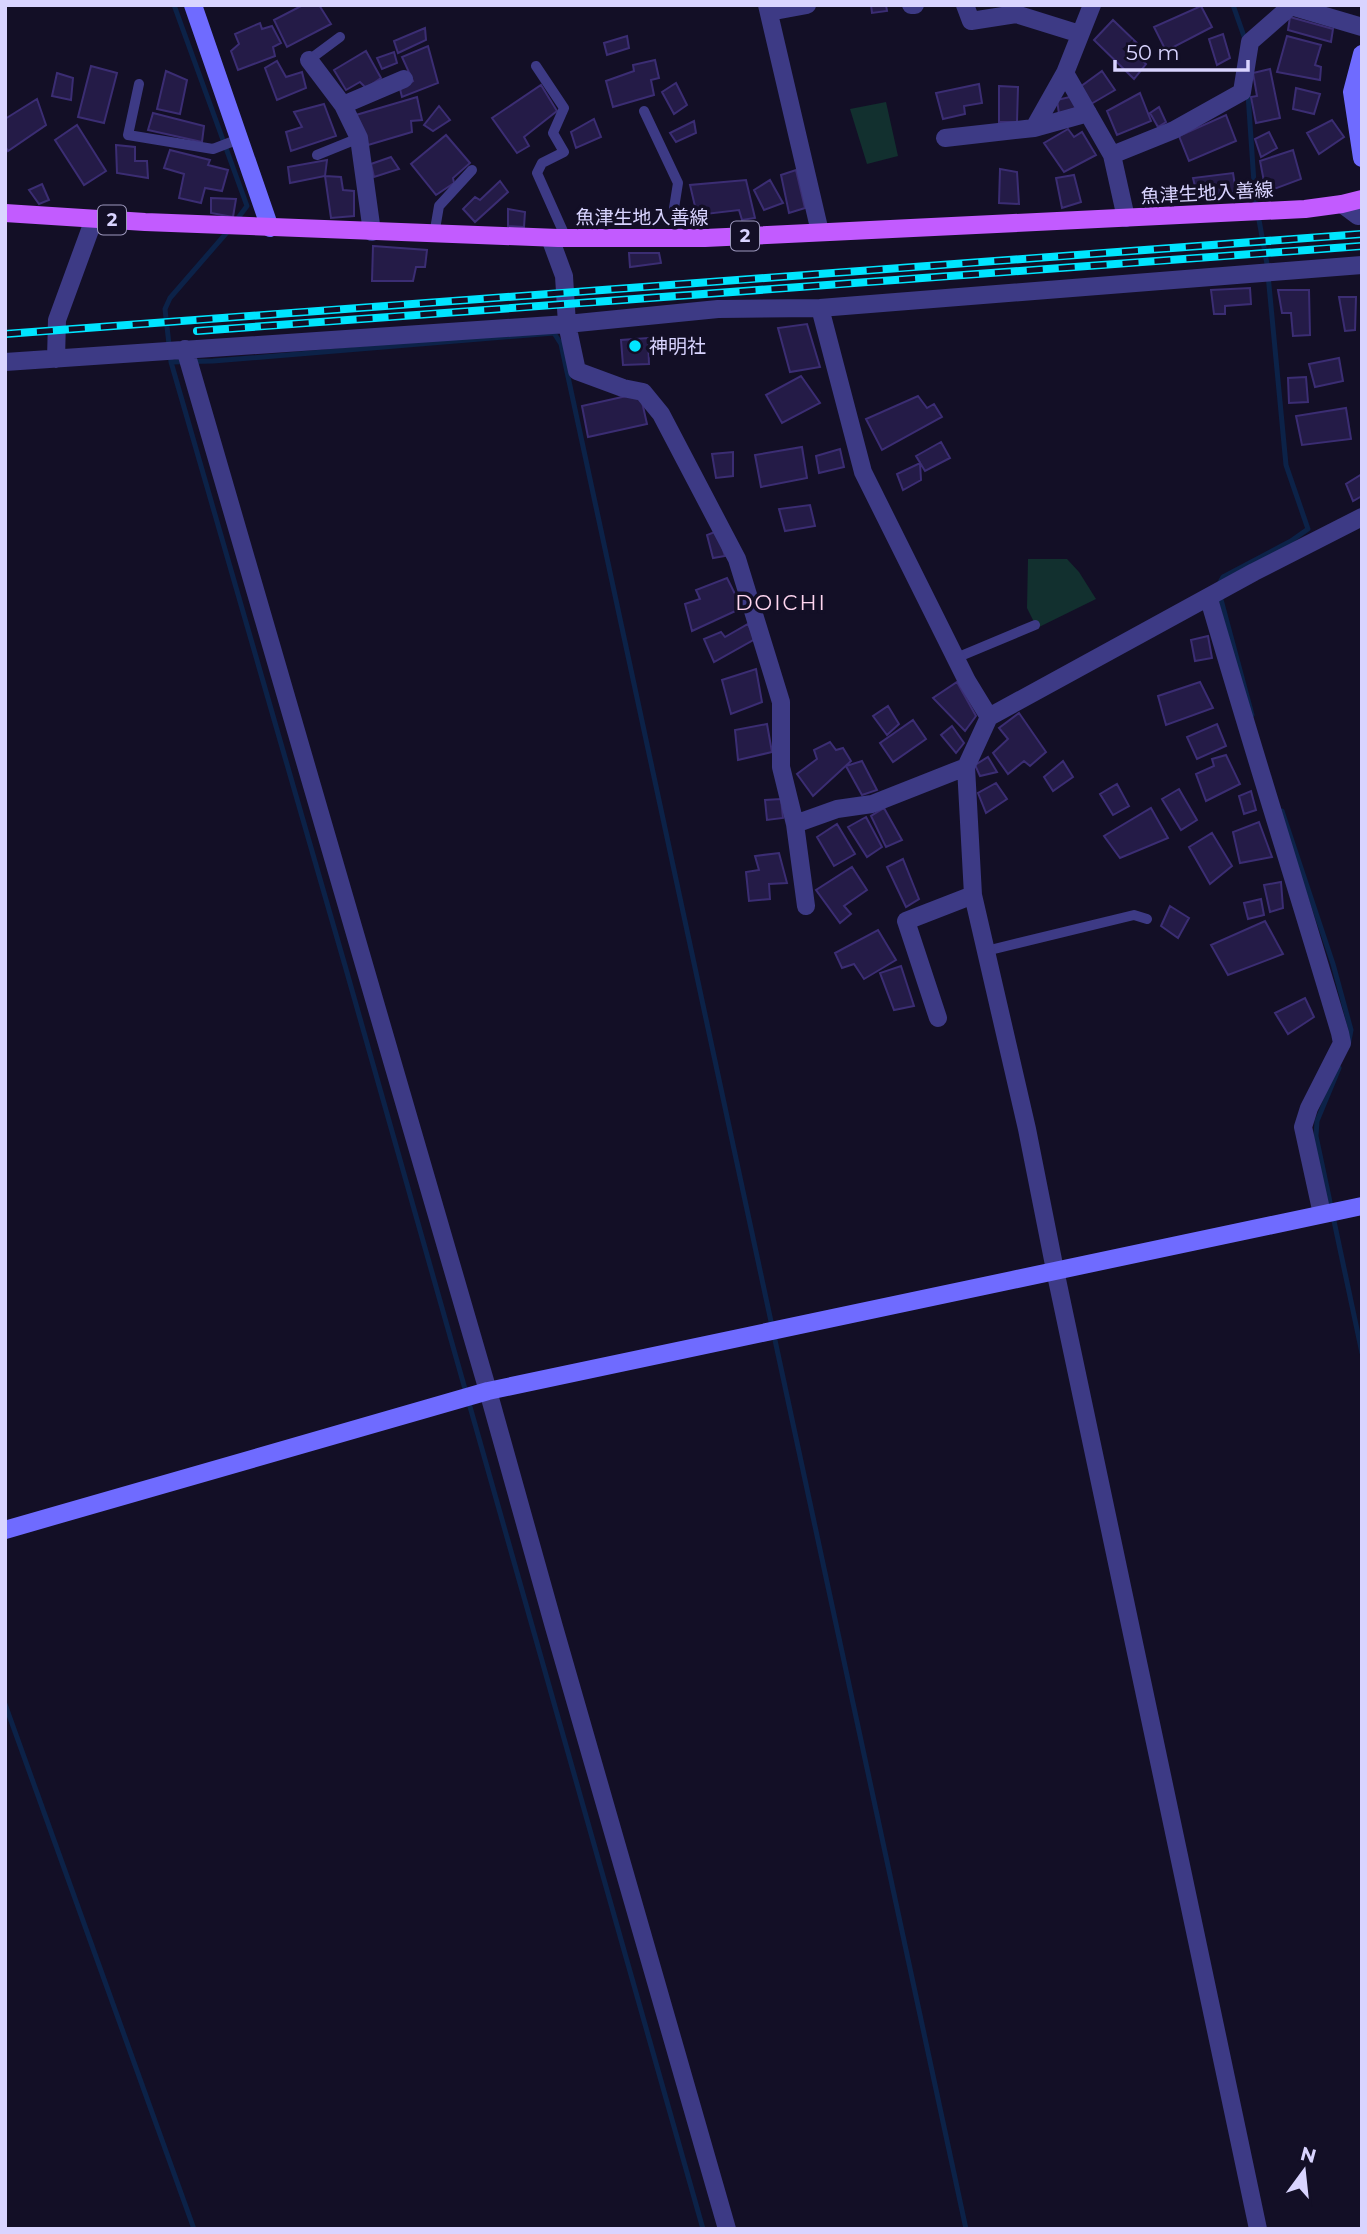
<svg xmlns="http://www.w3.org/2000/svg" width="1367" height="2234" viewBox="0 0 1367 2234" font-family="Montserrat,'Noto Sans JP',sans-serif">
	<rect width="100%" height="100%" fill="#130f26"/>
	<!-- green -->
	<path fill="#12302f" d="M 886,102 L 898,156 L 867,164 L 850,109 Z
		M 1028,559 L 1067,559 L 1079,572 L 1096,599 L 1037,628 L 1027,608 Z"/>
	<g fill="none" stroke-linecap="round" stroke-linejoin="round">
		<!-- stream -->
		<path stroke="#0c2248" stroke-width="5" d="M 174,5 L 247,206 L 235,222
			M 1233,5 L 1246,42
			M 229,230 L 170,298 L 165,309 L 171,362 L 346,969 L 703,2229
			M 171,362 L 213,361 L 554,333 L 561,344 L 966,2229
			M 1218,586 L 1223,577 L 1291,541 L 1308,529 L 1286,465 L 1267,264 L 1255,198 L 1248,94
			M 1220,596 L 1252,715
			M 1282,811 L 1333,964 L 1351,1030 L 1348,1046
			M 1339,1068 L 1317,1121 L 1316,1136 L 1362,1353
			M 5,1704 L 194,2229"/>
	</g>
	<!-- building -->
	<path fill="#241b47" stroke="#3b2d73" stroke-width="2" d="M 303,5 L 319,5 L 331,24 L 287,47 L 274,20 Z
		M 871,5 L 886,5 L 887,11 L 872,13 Z
		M 1201,6 L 1212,27 L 1166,51 L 1154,27 Z
		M 1290,17 L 1333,29 L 1331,42 L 1288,30 Z
		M 1113,20 L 1137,43 L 1131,50 L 1146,64 L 1134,79 L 1094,40 Z
		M 260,23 L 262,29 L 272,26 L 281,43 L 273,47 L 275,56 L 238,70 L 231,51 L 239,44 L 235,34 Z
		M 425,28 L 426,40 L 398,53 L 394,41 Z
		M 1223,34 L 1230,58 L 1217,65 L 1209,39 Z
		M 627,36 L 629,48 L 607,55 L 604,43 Z
		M 1287,36 L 1321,45 L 1315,65 L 1321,67 L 1320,80 L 1277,72 Z
		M 428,46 L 438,83 L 402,97 L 400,89 L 413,81 L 402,57 Z
		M 366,51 L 381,78 L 366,88 L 360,82 L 346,90 L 334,70 Z
		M 394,52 L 397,63 L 382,69 L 377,58 Z
		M 655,60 L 659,78 L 651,80 L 654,95 L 613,107 L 606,81 L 634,71 L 633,65 Z
		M 277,61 L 286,77 L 302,72 L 306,88 L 277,100 L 265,68 Z
		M 91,66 L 117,73 L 104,123 L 78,117 Z
		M 1270,69 L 1280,118 L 1256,123 L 1251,97 L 1257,96 L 1253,73 Z
		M 166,71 L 187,80 L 180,114 L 157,109 Z
		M 1102,71 L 1115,90 L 1091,104 L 1080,87 Z
		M 57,73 L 73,78 L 71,100 L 52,96 Z
		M 676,83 L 687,105 L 674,114 L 662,92 Z
		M 979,84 L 982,103 L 964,106 L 965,114 L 943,119 L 936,93 Z
		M 541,85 L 557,111 L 524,137 L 529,146 L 517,153 L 492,118 Z
		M 999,86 L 1018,87 L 1017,122 L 999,122 Z
		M 1296,88 L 1320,94 L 1314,114 L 1293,109 Z
		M 1140,93 L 1151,121 L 1117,135 L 1107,111 Z
		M 1074,96 L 1076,108 L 1059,114 L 1057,100 Z
		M 417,97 L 422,120 L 411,121 L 412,132 L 368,145 L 356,115 Z
		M 37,99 L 46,125 L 8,151 L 5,146 L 5,119 Z
		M 324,104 L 336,136 L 291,151 L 286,132 L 302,127 L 294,112 Z
		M 439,106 L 450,120 L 433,131 L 424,125 Z
		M 1159,107 L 1166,122 L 1158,127 L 1150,113 Z
		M 153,113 L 204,126 L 202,142 L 148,130 Z
		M 1226,115 L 1236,141 L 1189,161 L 1179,136 Z
		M 594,119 L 601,137 L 576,148 L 571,132 Z
		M 1332,120 L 1344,137 L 1319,154 L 1307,133 Z
		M 694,121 L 696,133 L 676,142 L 670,133 Z
		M 77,125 L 106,171 L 84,185 L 55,140 Z
		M 1068,129 L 1074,137 L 1082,132 L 1096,155 L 1064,172 L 1044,143 Z
		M 1269,132 L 1277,148 L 1261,157 L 1255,139 Z
		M 446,135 L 470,163 L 453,178 L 454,183 L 436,195 L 411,164 Z
		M 116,145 L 135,147 L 135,161 L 147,161 L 148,178 L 117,173 Z
		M 170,150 L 210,160 L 208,165 L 228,170 L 222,191 L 205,188 L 201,203 L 179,198 L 184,174 L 164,168 Z
		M 1293,150 L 1301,179 L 1266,192 L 1260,161 Z
		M 391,157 L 399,169 L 374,177 L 371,164 Z
		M 327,160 L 325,176 L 290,183 L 288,167 Z
		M 1000,169 L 1017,172 L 1019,204 L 999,203 Z
		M 796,170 L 805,208 L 789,213 L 781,175 Z
		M 1233,173 L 1236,192 L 1198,198 L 1193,178 Z
		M 1074,175 L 1081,202 L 1062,208 L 1056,178 Z
		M 325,176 L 341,177 L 343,190 L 354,191 L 354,216 L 331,218 Z
		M 746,180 L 755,218 L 742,220 L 739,210 L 697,215 L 690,185 Z
		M 770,180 L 783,203 L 764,210 L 754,190 Z
		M 500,181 L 508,192 L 475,222 L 463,209 L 475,197 L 480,200 Z
		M 42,184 L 49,200 L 39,204 L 29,190 Z
		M 211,198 L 236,199 L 233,217 L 211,213 Z
		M 508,209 L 525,212 L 524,227 L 508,226 Z
		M 373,246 L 427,250 L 425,267 L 416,267 L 413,281 L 372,281 Z
		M 629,253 L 659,253 L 661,263 L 630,267 Z
		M 1250,288 L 1251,304 L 1225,306 L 1225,314 L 1214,314 L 1211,290 Z
		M 1278,290 L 1309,290 L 1310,335 L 1293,336 L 1291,313 L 1282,313 Z
		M 1339,297 L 1356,297 L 1355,330 L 1345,331 Z
		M 807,324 L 820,367 L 790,372 L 778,328 Z
		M 648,338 L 649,364 L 623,365 L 621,340 Z
		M 1339,358 L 1343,381 L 1315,387 L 1309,364 Z
		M 801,376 L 820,403 L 782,423 L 766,395 Z
		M 1306,377 L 1308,402 L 1289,403 L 1288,378 Z
		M 640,393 L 647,424 L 588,437 L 582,406 Z
		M 918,396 L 927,408 L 934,404 L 942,417 L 882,450 L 866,419 Z
		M 1346,408 L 1351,439 L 1302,445 L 1296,416 Z
		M 941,442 L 950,458 L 925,471 L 916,456 Z
		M 802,447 L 807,478 L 761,487 L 755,455 Z
		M 840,449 L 844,467 L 819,473 L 816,456 Z
		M 733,452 L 733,476 L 716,478 L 712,454 Z
		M 920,463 L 921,480 L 903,490 L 897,474 Z
		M 1362,474 L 1362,496 L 1353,501 L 1346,484 Z
		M 810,505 L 815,526 L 785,531 L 779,509 Z
		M 717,531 L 725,556 L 713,558 L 707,535 Z
		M 727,578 L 742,608 L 692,631 L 685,604 L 700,599 L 696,590 Z
		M 748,624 L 755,639 L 714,662 L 704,639 L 721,632 L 725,637 Z
		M 1208,636 L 1212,658 L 1195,661 L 1191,640 Z
		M 756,669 L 762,702 L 731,714 L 722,680 Z
		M 957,682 L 976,716 L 965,731 L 933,698 Z
		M 1200,682 L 1213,708 L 1166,725 L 1158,696 Z
		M 888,706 L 899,724 L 887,735 L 873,716 Z
		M 1019,713 L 1046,752 L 1030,766 L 1024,761 L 1008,774 L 993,753 L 1008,739 L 999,728 Z
		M 913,720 L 926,739 L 893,762 L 880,743 Z
		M 767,724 L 772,752 L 738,760 L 735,730 Z
		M 1217,724 L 1226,746 L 1197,759 L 1187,737 Z
		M 952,726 L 964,743 L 956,753 L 941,735 Z
		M 830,742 L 836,750 L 843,748 L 851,761 L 813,796 L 797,774 L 817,759 L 814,750 Z
		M 1226,755 L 1240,784 L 1206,801 L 1196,774 L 1214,766 L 1212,759 Z
		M 988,757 L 997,772 L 980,776 L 975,765 Z
		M 862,761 L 877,790 L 862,795 L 846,766 Z
		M 1063,761 L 1073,777 L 1053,791 L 1044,777 Z
		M 996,783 L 1007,799 L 986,813 L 978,793 Z
		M 1117,784 L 1129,806 L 1113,815 L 1100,794 Z
		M 1179,789 L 1197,820 L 1181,830 L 1162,799 Z
		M 1251,791 L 1256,810 L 1244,814 L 1239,796 Z
		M 781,799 L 783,818 L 767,820 L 765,800 Z
		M 884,808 L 902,840 L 886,847 L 871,816 Z
		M 1151,808 L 1168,838 L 1120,858 L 1104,836 Z
		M 866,817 L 882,847 L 867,857 L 848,827 Z
		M 1259,822 L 1272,857 L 1240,863 L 1233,832 Z
		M 837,824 L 855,854 L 834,866 L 817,837 Z
		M 1212,833 L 1232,866 L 1210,884 L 1189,847 Z
		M 779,853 L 787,883 L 769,884 L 770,899 L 749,901 L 746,872 L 759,870 L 755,856 Z
		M 903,859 L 919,899 L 906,907 L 887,867 Z
		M 852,867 L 867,890 L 844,906 L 851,914 L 840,923 L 816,890 Z
		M 1281,882 L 1283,908 L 1270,912 L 1264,885 Z
		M 1261,899 L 1264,915 L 1248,919 L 1244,903 Z
		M 1170,906 L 1189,918 L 1178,938 L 1161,926 Z
		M 1265,921 L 1283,954 L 1228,975 L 1211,945 Z
		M 878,930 L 896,960 L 864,979 L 854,964 L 842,968 L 835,953 Z
		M 901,966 L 914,1006 L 894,1010 L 880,973 Z
		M 1305,998 L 1314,1017 L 1288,1034 L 1275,1013 Z"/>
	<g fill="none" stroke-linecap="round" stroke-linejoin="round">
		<!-- lane -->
		<path stroke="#3d3a85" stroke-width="10" d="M 309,60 L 340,37
			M 536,66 L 564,108 L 553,133 L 564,152 L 542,163 L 537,173 L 566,238
			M 139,84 L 128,135 L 213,149 L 239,139
			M 644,111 L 678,183 L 674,208 L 681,238
			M 317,155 L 359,138
			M 434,235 L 439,206 L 472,170
			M 956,658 L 1035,625
			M 986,951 L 1134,915 L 1147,919"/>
		<!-- street -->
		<path stroke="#3d3a85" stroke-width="18" d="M 767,5 L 820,232
			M 911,5 L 915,5
			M 965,5 L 971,21 L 1016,14 L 1080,34
			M 769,12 L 807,5
			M 309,60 L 343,105
			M 1065,73 L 1092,5
			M 1088,113 L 1034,128 L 1065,73 L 1112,155
			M 945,138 L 1034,128
			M 1342,204 L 1358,216 L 1362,215
			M 1126,218 L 1112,155 L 1174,130 L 1242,92 L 1250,42 L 1291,6 L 1362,27
			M 372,232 L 359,138 L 343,105 L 404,79
			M 550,238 L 564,276 L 567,324 L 577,371 L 623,388 L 643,392 L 661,414 L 737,559 L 781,702 L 781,767 L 795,824 L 837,809 L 872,804 L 966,767
			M 820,308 L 863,472 L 967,681 L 989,717
			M 185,349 L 488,1391 L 554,1627 L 727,2229
			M 56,359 L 57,320 L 94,219
			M 5,362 L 567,324 L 718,309 L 820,308 L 1362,265
			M 1209,599 C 1251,744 1297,888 1340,1033 L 1342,1043 L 1309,1108 L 1303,1127 L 1322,1214
			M 795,824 L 806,906
			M 938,1018 L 906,921 L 973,895
			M 1258,2229 L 1055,1270 L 1027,1129 L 973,895 L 966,767 L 989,717 L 1254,572 L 1362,517"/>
		<!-- secondary -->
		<path stroke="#6f6bff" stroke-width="18" d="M 193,5 L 270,228
			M 1362,54 L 1352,92 L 1362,158
			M 5,1530 L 488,1391 L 1362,1206"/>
		<!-- primary -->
		<path stroke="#c25bff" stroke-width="18" d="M 5,213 L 145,222 L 558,238 L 705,238 L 1305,209 L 1342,204 L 1362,199"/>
		<!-- rail casing -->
		<g stroke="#00e5ff" stroke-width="8">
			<path id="rail" d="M 197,331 L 1362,246
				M 5,334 L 1362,234"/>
		</g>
		<!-- rail -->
		<use href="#rail" stroke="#130f26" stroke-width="5" stroke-dasharray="16" stroke-linecap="butt"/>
	</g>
	<!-- markers -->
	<circle fill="#00e5ff" stroke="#130f26" stroke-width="2.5" cx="635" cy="346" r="7"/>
	<g text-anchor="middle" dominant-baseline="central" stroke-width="7" stroke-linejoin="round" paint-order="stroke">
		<!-- shield labels -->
		<g fill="#130f26" stroke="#9e99be" stroke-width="2">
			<rect x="98" y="205.5" width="28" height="29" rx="5"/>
			<rect x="731" y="221.5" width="28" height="29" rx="5"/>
		</g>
		<g font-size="18" font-weight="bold" fill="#d9d4ff">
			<text x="112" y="220">2</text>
			<text x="745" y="236">2</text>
		</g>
		<!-- street labels -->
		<g font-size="19" fill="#d9d4ff" stroke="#130f26">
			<text transform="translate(1207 193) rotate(-3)">魚津生地入善線</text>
			<text x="642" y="217">魚津生地入善線</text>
		</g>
		<!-- poi labels -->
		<g font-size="19" fill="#d9d4ff" stroke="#130f26" text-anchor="start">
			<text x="649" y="346">神明社</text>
		</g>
		<!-- neighbourhood labels -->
		<g font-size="21" letter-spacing="2" fill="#ffd6f0" stroke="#130f26">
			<text x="781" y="602">DOICHI</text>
		</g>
	</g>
	<!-- border -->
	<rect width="1367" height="2234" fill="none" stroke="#d9d4ff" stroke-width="14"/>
	<!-- north arrow -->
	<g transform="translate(1304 2171) rotate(15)" stroke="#130f26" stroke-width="5" paint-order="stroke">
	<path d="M0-5L12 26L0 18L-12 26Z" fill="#d9d4ff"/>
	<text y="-10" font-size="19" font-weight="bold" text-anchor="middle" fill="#d9d4ff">N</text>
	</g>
	<!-- scale -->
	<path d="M1115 60v10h133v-10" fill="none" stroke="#d9d4ff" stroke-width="3.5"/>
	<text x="1126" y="60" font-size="21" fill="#d9d4ff" stroke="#130f26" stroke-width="5" paint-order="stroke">50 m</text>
</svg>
